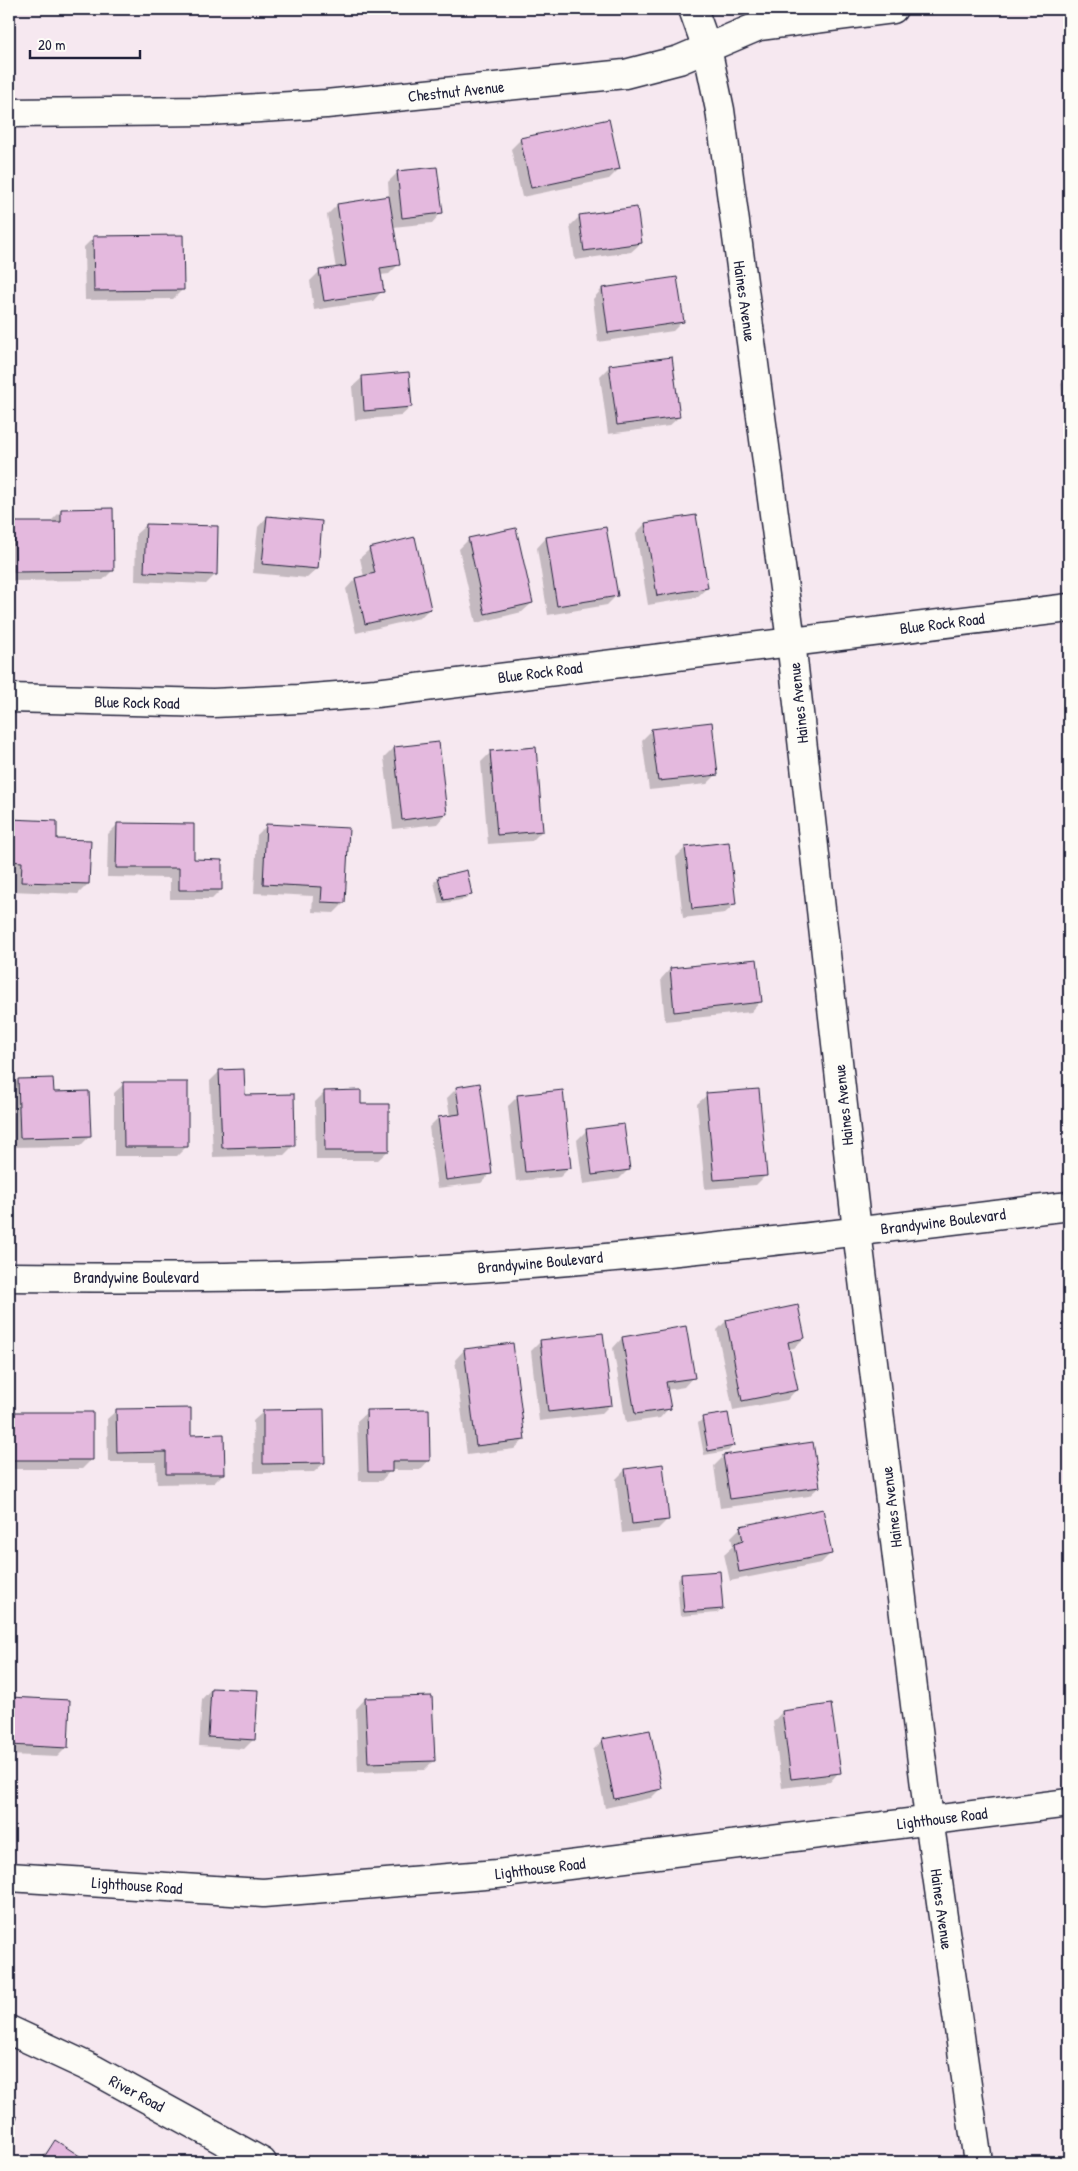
<svg xmlns="http://www.w3.org/2000/svg" width="1078" height="2171" viewBox="0 0 1078 2171" font-family="'Patrick Hand',sans-serif">
	<rect width="100%" height="100%" fill="#f6e8f0"/>
	<filter id="ink" filterUnits="userSpaceOnUse"><feTurbulence type="fractalNoise" baseFrequency=".02" numOctaves="2"/><feDisplacementMap in="SourceGraphic" scale="10" xChannelSelector="R" yChannelSelector="G"/><feConvolveMatrix kernelMatrix="1 2 1 2 8 2 1 2 1" color-interpolation-filters="sRGB"/></filter>
	<g filter="url(#ink)">
		<!-- shadow -->
		<path fill="#0003" d="M 521,139 L 619,169 L 609,179 L 522,197 L 511,149 Z
			M 397,173 L 441,213 L 432,223 L 393,227 L 399,264 L 389,274 L 380,275 L 382,291 L 373,301 L 314,310 L 310,281 L 320,271 L 336,269 L 327,215 L 337,205 L 389,197 L 388,182 Z
			M 579,217 L 641,243 L 631,252 L 575,260 L 570,226 Z
			M 94,237 L 183,289 L 173,299 L 85,300 L 84,247 Z
			M 602,289 L 682,322 L 673,331 L 598,342 L 593,299 Z
			M 610,366 L 679,417 L 669,426 L 608,434 L 600,376 Z
			M 1069,375 L 1069,450 L 1068,450 L 1061,384 Z
			M 362,378 L 411,407 L 401,416 L 355,420 L 352,387 Z
			M 62,510 L 113,570 L 103,580 L 9,581 L 9,530 L 15,524 L 52,523 L 52,520 Z
			M 267,517 L 317,569 L 307,578 L 253,573 L 258,527 Z
			M 645,524 L 707,588 L 697,597 L 648,605 L 636,533 Z
			M 146,525 L 216,574 L 206,584 L 135,581 L 136,534 Z
			M 605,529 L 616,596 L 607,605 L 548,615 L 537,548 L 546,538 Z
			M 469,539 L 532,603 L 522,612 L 476,623 L 459,549 Z
			M 370,549 L 430,608 L 420,618 L 356,633 L 346,589 L 355,579 L 364,577 L 360,558 Z
			M 652,730 L 717,774 L 707,784 L 649,790 L 642,740 Z
			M 438,743 L 446,814 L 437,824 L 393,829 L 384,758 L 394,748 Z
			M 491,752 L 542,831 L 532,841 L 488,844 L 481,762 Z
			M 9,820 L 56,822 L 55,840 L 88,884 L 78,894 L 12,891 L 13,871 L 9,871 Z
			M 117,825 L 193,860 L 221,890 L 212,899 L 170,899 L 170,878 L 107,877 L 108,834 Z
			M 267,825 L 344,903 L 334,913 L 312,912 L 313,896 L 254,893 L 257,835 Z
			M 685,848 L 735,904 L 725,913 L 683,918 L 676,857 Z
			M 439,878 L 470,894 L 466,899 L 439,904 L 434,882 Z
			M 670,969 L 760,1002 L 751,1012 L 665,1021 L 661,979 Z
			M 220,1071 L 294,1145 L 284,1155 L 213,1157 L 210,1081 Z
			M 18,1080 L 90,1136 L 80,1146 L 10,1147 L 9,1089 Z
			M 124,1084 L 186,1147 L 177,1156 L 114,1156 L 114,1093 Z
			M 457,1088 L 491,1173 L 481,1183 L 437,1188 L 429,1127 L 438,1118 L 450,1116 L 447,1098 Z
			M 325,1092 L 359,1105 L 388,1151 L 378,1160 L 316,1160 L 315,1102 Z
			M 707,1095 L 766,1175 L 756,1185 L 705,1189 L 697,1104 Z
			M 518,1096 L 570,1167 L 560,1177 L 516,1181 L 508,1106 Z
			M 587,1130 L 629,1169 L 619,1179 L 583,1184 L 577,1140 Z
			M 726,1321 L 804,1338 L 794,1348 L 788,1349 L 796,1390 L 787,1400 L 733,1410 L 717,1330 Z
			M 622,1338 L 693,1377 L 684,1387 L 666,1390 L 669,1408 L 660,1418 L 626,1423 L 613,1348 Z
			M 541,1341 L 610,1405 L 601,1414 L 539,1421 L 531,1351 Z
			M 464,1350 L 524,1440 L 514,1449 L 467,1455 L 455,1360 Z
			M 117,1410 L 223,1474 L 214,1483 L 157,1484 L 156,1462 L 108,1462 L 107,1419 Z
			M 263,1412 L 324,1463 L 314,1472 L 254,1473 L 253,1421 Z
			M 367,1412 L 429,1460 L 420,1470 L 391,1470 L 381,1481 L 359,1481 L 357,1421 Z
			M 9,1413 L 92,1413 L 92,1459 L 82,1469 L 9,1469 Z
			M 703,1419 L 733,1446 L 728,1451 L 704,1455 L 698,1423 Z
			M 724,1456 L 819,1487 L 809,1496 L 720,1508 L 714,1466 Z
			M 625,1470 L 668,1519 L 658,1529 L 622,1533 L 616,1479 Z
			M 741,1527 L 831,1553 L 821,1563 L 730,1581 L 724,1554 L 733,1546 L 731,1537 Z
			M 682,1575 L 722,1608 L 717,1613 L 680,1616 L 677,1580 Z
			M 211,1689 L 254,1739 L 244,1749 L 199,1746 L 202,1699 Z
			M 9,1698 L 68,1702 L 67,1747 L 57,1757 L 9,1755 Z
			M 365,1699 L 434,1760 L 424,1770 L 358,1772 L 356,1709 Z
			M 782,1712 L 839,1772 L 830,1782 L 782,1788 L 773,1722 Z
			M 649,1731 L 661,1788 L 651,1798 L 605,1808 L 593,1750 L 602,1741 Z
			M 55,2142 L 87,2162 L 38,2162 Z"/>
		<!-- building -->
		<path fill="#e4b9de" stroke="#22223b" d="M 609,119 L 620,169 L 531,188 L 520,138 Z
			M 437,167 L 443,213 L 402,218 L 397,171 Z
			M 389,196 L 400,265 L 380,268 L 384,292 L 324,301 L 319,270 L 346,266 L 337,204 Z
			M 637,207 L 642,243 L 584,251 L 579,215 Z
			M 183,235 L 184,290 L 94,291 L 93,236 Z
			M 677,277 L 684,322 L 608,333 L 602,288 Z
			M 672,357 L 680,417 L 617,425 L 609,365 Z
			M 409,372 L 412,407 L 364,411 L 362,376 Z
			M 113,508 L 114,571 L 15,572 L 14,522 L 61,522 L 61,509 Z
			M 696,515 L 708,588 L 657,596 L 645,523 Z
			M 267,516 L 322,521 L 318,569 L 262,564 Z
			M 146,524 L 218,526 L 217,575 L 144,572 Z
			M 606,527 L 618,596 L 557,606 L 546,537 Z
			M 516,528 L 533,603 L 485,614 L 468,538 Z
			M 415,537 L 431,609 L 365,624 L 355,578 L 375,573 L 369,548 Z
			M 712,722 L 718,775 L 658,781 L 651,729 Z
			M 439,742 L 447,814 L 402,820 L 394,747 Z
			M 536,747 L 543,831 L 497,835 L 490,751 Z
			M 9,819 L 57,821 L 57,839 L 91,840 L 89,884 L 21,882 L 22,862 L 9,861 Z
			M 117,823 L 194,824 L 194,859 L 222,860 L 222,890 L 179,890 L 179,868 L 116,868 Z
			M 266,824 L 349,828 L 345,903 L 321,902 L 322,887 L 263,884 Z
			M 729,842 L 736,904 L 692,909 L 685,847 Z
			M 467,870 L 472,895 L 444,900 L 438,877 Z
			M 757,959 L 762,1002 L 674,1012 L 670,968 Z
			M 244,1069 L 245,1095 L 294,1094 L 295,1146 L 222,1148 L 219,1070 Z
			M 53,1078 L 54,1092 L 89,1091 L 91,1136 L 20,1138 L 18,1079 Z
			M 123,1082 L 188,1082 L 188,1147 L 124,1147 Z
			M 480,1083 L 492,1174 L 446,1180 L 438,1117 L 460,1114 L 456,1087 Z
			M 759,1089 L 767,1176 L 714,1180 L 706,1093 Z
			M 361,1090 L 361,1104 L 389,1104 L 389,1151 L 325,1151 L 324,1091 Z
			M 563,1090 L 571,1168 L 525,1172 L 517,1095 Z
			M 624,1124 L 630,1170 L 592,1175 L 586,1129 Z
			M 798,1305 L 805,1338 L 788,1342 L 798,1390 L 742,1401 L 726,1320 Z
			M 686,1326 L 695,1378 L 666,1382 L 671,1409 L 635,1414 L 622,1337 Z
			M 603,1333 L 612,1405 L 548,1412 L 540,1340 Z
			M 513,1343 L 525,1440 L 476,1446 L 464,1349 Z
			M 191,1408 L 191,1435 L 224,1434 L 225,1474 L 166,1474 L 166,1452 L 117,1453 L 116,1409 Z
			M 324,1409 L 325,1463 L 263,1464 L 263,1410 Z
			M 429,1409 L 430,1461 L 392,1461 L 392,1472 L 368,1472 L 366,1410 Z
			M 9,1412 L 93,1412 L 93,1460 L 9,1460 Z
			M 728,1413 L 734,1446 L 708,1451 L 702,1417 Z
			M 813,1442 L 820,1487 L 730,1499 L 723,1455 Z
			M 663,1464 L 669,1520 L 632,1524 L 625,1469 Z
			M 823,1509 L 832,1554 L 739,1572 L 734,1544 L 743,1541 L 740,1526 Z
			M 720,1571 L 723,1609 L 684,1612 L 681,1574 Z
			M 211,1688 L 258,1690 L 255,1740 L 208,1737 Z
			M 432,1696 L 435,1761 L 368,1763 L 365,1698 Z
			M 9,1697 L 70,1700 L 68,1748 L 9,1745 Z
			M 831,1704 L 841,1773 L 791,1779 L 782,1711 Z
			M 650,1730 L 662,1789 L 614,1799 L 602,1739 Z
			M 9,2112 L 17,2117 L 9,2132 Z
			M 55,2140 L 89,2162 L 41,2162 Z"/>
		<g fill="none" stroke-linecap="round" stroke-linejoin="round">
			<!-- street casing -->
			<g stroke="#22223b" stroke-width="31">
				<path id="street" d="M 9,113 L 208,111 L 326,104 L 625,74 L 679,60 L 759,26 L 893,9
					M 9,698 L 213,703 L 299,699 L 376,693 L 1069,608
					M 857,1231 L 929,1819 L 978,2162
					M 9,1877 L 263,1893 L 497,1874 L 1069,1803
					M 9,2030 L 95,2070 L 262,2162"/>
			</g>
			<!-- secondary casing -->
			<g stroke="#22223b" stroke-width="31">
				<path id="secondary" d="M 693,9 L 707,48 L 720,110 L 791,641 L 857,1231
					M 9,1277 C 153,1278 298,1278 442,1270 C 652,1258 861,1231 1069,1206"/>
			</g>
			<!-- street -->
			<use href="#street" stroke="#fdfcf7" stroke-width="28"/>
			<!-- secondary -->
			<use href="#secondary" stroke="#fdfcf7" stroke-width="28"/>
		</g>
	</g>
	<g text-anchor="middle" dominant-baseline="central" stroke-width="5" stroke-linejoin="round" paint-order="stroke">
		<!-- street labels -->
		<g font-size="16" fill="#22223b" stroke="#fdfcf7">
			<text transform="translate(456 91) rotate(-6)">Chestnut Avenue</text>
			<text transform="translate(745 301) rotate(82)">Haines Avenue</text>
			<text transform="translate(942 623) rotate(-7)">Blue Rock Road</text>
			<text transform="translate(540 672) rotate(-7)">Blue Rock Road</text>
			<text transform="translate(137 702) rotate(1)">Blue Rock Road</text>
			<text transform="translate(798 703) rotate(-96)">Haines Avenue</text>
			<text transform="translate(843 1105) rotate(-96)">Haines Avenue</text>
			<text transform="translate(943 1221) rotate(-7)">Brandywine Boulevard</text>
			<text transform="translate(540 1262) rotate(-5)">Brandywine Boulevard</text>
			<text x="136" y="1277">Brandywine Boulevard</text>
			<text transform="translate(891 1507) rotate(-97)">Haines Avenue</text>
			<text transform="translate(942 1818) rotate(-7)">Lighthouse Road</text>
			<text transform="translate(540 1868) rotate(-7)">Lighthouse Road</text>
			<text transform="translate(137 1885) rotate(4)">Lighthouse Road</text>
			<text transform="translate(942 1909) rotate(82)">Haines Avenue</text>
			<text transform="translate(137 2093) rotate(28)">River Road</text>
		</g>
	</g>
	<!-- margin -->
	<rect width="1078" height="2171" fill="none" stroke="#fdfcf7" stroke-width="30"/>
	<rect x="15" y="15" width="1048" height="2141" fill="none" stroke="#22223b" stroke-width="2" filter="url(#ink)"/>
	<!-- scale -->
	<path d="M30 50v8h110v-8" fill="none" stroke="#22223b" stroke-width="2.5"/>
	<text x="38" y="50" font-size="15" fill="#22223b" stroke="#fdfcf7" stroke-width="4" paint-order="stroke">20 m</text>
</svg>
